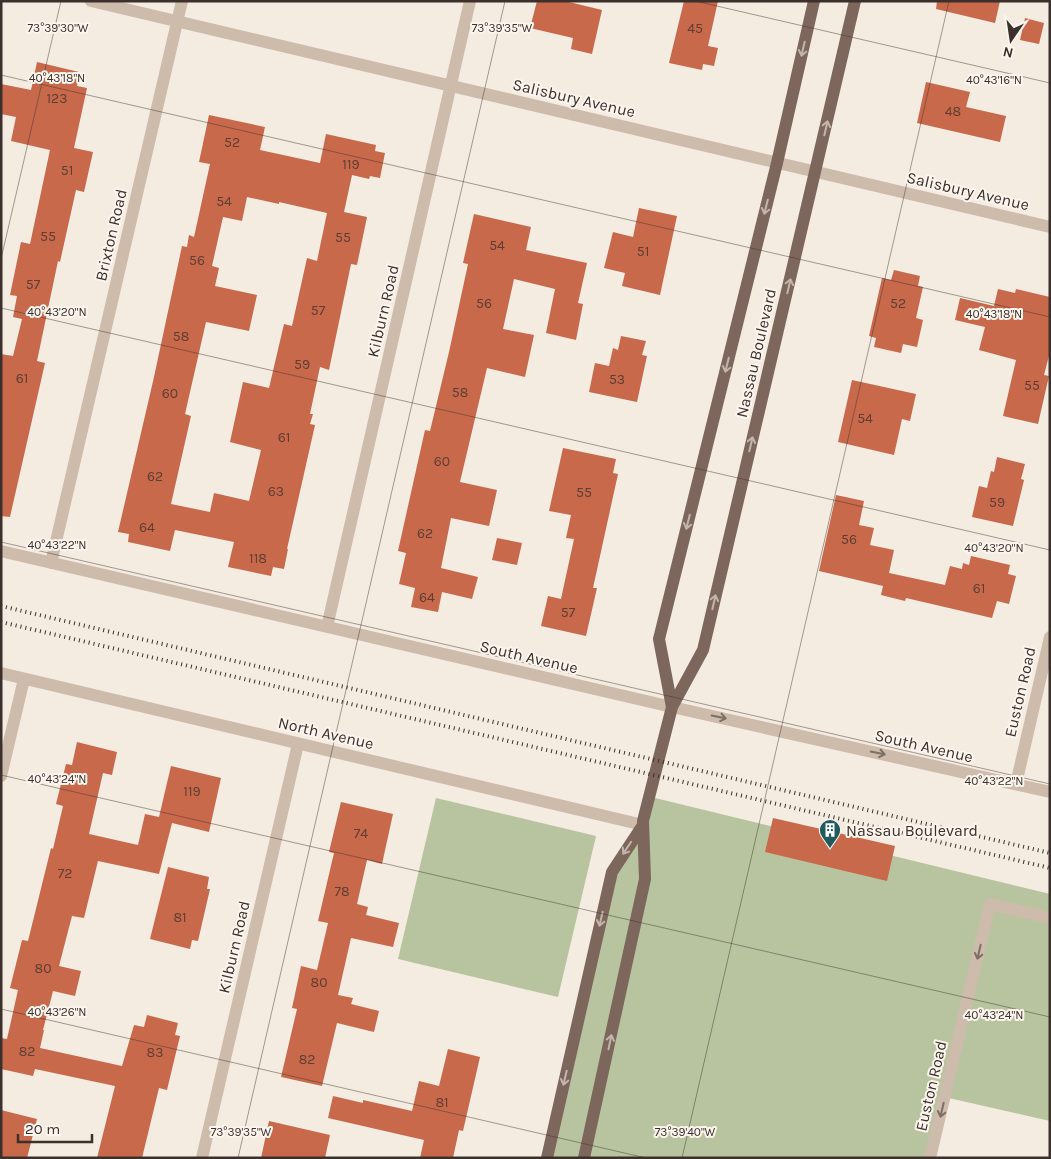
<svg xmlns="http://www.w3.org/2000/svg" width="1051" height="1159" viewBox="0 0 1051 1159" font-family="Karla,sans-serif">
	<rect width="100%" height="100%" fill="#f4ebe1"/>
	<!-- green -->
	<path fill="#b8c4a0" d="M 651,797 L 1050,894 L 1050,1121 L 940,1096 L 926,1158 L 546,1158 L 611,875 Z
		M 436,798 L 596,836 L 558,997 L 398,959 Z"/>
	<!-- building -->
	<path fill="#c8694b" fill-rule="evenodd" d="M 537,1 L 565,1 L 602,10 L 592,54 L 571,49 L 573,38 L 530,28 Z
		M 684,1 L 718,1 L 708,46 L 718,48 L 714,66 L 703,64 L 702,70 L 669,63 Z
		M 937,1 L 1000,1 L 995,23 L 936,9 Z
		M 1025,18 L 1044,23 L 1039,44 L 1020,40 Z
		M 37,62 L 79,72 L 77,86 L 87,88 L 74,148 L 93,152 L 84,192 L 76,190 L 60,262 L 58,261 L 37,361 L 45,363 L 10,517 L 1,516 L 1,354 L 13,356 L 22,319 L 13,317 L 17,296 L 10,295 L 21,242 L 30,244 L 50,150 L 11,141 L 16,117 L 1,114 L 1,84 L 31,90 Z
		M 926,82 L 970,92 L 966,107 L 1006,116 L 1000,142 L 917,123 Z
		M 209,115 L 265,127 L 260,150 L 320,163 L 326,134 L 376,145 L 375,151 L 385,153 L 380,178 L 370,176 L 369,179 L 352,175 L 344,212 L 367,217 L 357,265 L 351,264 L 329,370 L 320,367 L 310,414 L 313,414 L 310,424 L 315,425 L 287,549 L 288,549 L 284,569 L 273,567 L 271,576 L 228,567 L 234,542 L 175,530 L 170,551 L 128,542 L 129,534 L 118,532 L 154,377 L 182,246 L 187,247 L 189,235 L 194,237 L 210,164 L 199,162 ZM 247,197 L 279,204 L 279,202 L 327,213 L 317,261 L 307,258 L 292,326 L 284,324 L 269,388 L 243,382 L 230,442 L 261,450 L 249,501 L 214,493 L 210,512 L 171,504 L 191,416 L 185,414 L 206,322 L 249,331 L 257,295 L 215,286 L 219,268 L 212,266 L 223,217 L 242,221 Z
		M 639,208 L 677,216 L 660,295 L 622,286 L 625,273 L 604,268 L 613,232 L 633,237 Z
		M 474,214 L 531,227 L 526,250 L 587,263 L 578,303 L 583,304 L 576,340 L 546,333 L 555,289 L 514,279 L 503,329 L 534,335 L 525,377 L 487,368 L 460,482 L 497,490 L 489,526 L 451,518 L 441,568 L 478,577 L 472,599 L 442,592 L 438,612 L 411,607 L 415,588 L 399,584 L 406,553 L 398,551 L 425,430 L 430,431 L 449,352 L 468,264 L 463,263 Z
		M 894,270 L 920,276 L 918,286 L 923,287 L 916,318 L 923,320 L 917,347 L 903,344 L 901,353 L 874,347 L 876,338 L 869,336 L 882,278 L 891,280 Z
		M 998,289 L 1015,293 L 1016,289 L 1050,297 L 1050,352 L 1044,375 L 1049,376 L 1038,424 L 1003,416 L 1016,360 L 979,350 L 985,327 L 955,320 L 960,298 L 994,306 Z
		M 621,336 L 646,341 L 642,355 L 647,356 L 637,402 L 589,392 L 595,363 L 609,366 L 613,348 L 618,350 Z
		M 852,380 L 916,394 L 910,421 L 902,419 L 894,455 L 838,442 Z
		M 563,448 L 616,459 L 613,473 L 618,474 L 593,588 L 597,588 L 586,636 L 541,626 L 548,596 L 561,599 L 574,539 L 566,538 L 571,515 L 549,511 Z
		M 997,457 L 1025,464 L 1021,479 L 1024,480 L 1013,526 L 972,517 L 979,486 L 987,488 L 991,471 L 994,472 Z
		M 836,495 L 864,501 L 859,525 L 874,528 L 870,545 L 894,550 L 889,573 L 945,585 L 950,566 L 962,569 L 963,563 L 969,565 L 971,556 L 1010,565 L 1008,574 L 1016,576 L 1009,604 L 997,601 L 992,618 L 906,598 L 905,601 L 881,595 L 883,586 L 819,571 Z
		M 497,538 L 522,543 L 517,565 L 492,560 Z
		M 77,742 L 117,752 L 112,775 L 103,773 L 89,834 L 138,845 L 145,814 L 159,817 L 171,766 L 221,778 L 209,832 L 172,823 L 159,874 L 98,861 L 84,918 L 72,916 L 59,966 L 81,971 L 75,996 L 53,991 L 43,1030 L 44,1030 L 40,1048 L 122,1066 L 134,1025 L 144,1027 L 147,1015 L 178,1023 L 175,1035 L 180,1036 L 167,1090 L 159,1088 L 142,1158 L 97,1158 L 115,1086 L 35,1069 L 33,1076 L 1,1069 L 1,1038 L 7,1039 L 18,990 L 10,988 L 22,940 L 28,941 L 51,848 L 53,849 L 63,806 L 56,804 L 66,764 L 72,765 Z
		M 341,802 L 393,814 L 382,864 L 367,860 L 357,904 L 368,907 L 366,915 L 399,923 L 393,947 L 351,938 L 338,995 L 353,998 L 351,1004 L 379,1011 L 374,1032 L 337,1023 L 322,1086 L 281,1077 L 297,1009 L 292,1008 L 301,966 L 317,970 L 328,923 L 318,921 L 334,853 L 329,852 Z
		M 773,818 L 895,846 L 887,881 L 765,852 Z
		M 168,867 L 209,877 L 207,889 L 210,889 L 198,941 L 192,940 L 190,949 L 150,939 Z
		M 448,1049 L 480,1057 L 463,1131 L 459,1130 L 453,1158 L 420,1158 L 424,1140 L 328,1118 L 333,1096 L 363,1103 L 363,1100 L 412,1111 L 419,1081 L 439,1086 Z
		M 1,1110 L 37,1119 L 27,1158 L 1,1158 Z
		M 269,1121 L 330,1135 L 325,1158 L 261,1158 Z"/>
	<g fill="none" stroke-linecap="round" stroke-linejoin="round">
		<!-- minor -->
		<path stroke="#cdbbac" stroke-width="12" d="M 91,1 L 1050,227
			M 1,551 L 672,707 L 1050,792
			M 51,563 L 182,1
			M 327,627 L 470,1
			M 1,673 L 643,825
			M 1,776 L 24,679
			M 1016,784 L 1050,637
			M 202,1158 L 298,744
			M 930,1158 L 990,904 L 1050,918"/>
		<!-- major -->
		<path stroke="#7d675c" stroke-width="12" d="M 672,707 L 659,639 L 777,163 L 814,1
			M 547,1158 L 612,872 L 643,825
			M 584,1158 L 645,879 L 643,821 L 672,707 L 703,650 L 855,1"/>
		<!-- rail -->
		<path stroke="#3b302b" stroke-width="4" stroke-dasharray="1 4" stroke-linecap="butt" d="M 1,606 L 1050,853
			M 1,622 L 1050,868"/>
	</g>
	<!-- one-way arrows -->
	<defs><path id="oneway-shaft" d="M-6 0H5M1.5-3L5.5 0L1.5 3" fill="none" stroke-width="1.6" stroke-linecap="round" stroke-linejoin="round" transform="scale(1.25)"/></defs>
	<g stroke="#c2b5ac">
		<use href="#oneway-shaft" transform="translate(803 49) rotate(103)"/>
		<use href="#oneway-shaft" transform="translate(826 128) rotate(-77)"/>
		<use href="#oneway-shaft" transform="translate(766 207) rotate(104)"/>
		<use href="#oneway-shaft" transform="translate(789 286) rotate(-77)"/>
		<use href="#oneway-shaft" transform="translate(727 365) rotate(104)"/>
		<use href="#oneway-shaft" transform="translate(751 444) rotate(-77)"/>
		<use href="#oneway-shaft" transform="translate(688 522) rotate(104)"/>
		<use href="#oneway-shaft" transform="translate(714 602) rotate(-77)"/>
		<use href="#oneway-shaft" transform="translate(627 848) rotate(124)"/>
		<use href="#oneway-shaft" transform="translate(601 919) rotate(103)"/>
		<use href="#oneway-shaft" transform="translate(610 1042) rotate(-78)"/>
		<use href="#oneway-shaft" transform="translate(565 1078) rotate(103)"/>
	</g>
	<g stroke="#7d6f65">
		<use href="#oneway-shaft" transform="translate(719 717) rotate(11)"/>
		<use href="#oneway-shaft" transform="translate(878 753) rotate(12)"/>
		<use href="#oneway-shaft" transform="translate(979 952) rotate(103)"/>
		<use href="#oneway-shaft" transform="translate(942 1110) rotate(103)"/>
	</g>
	<!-- ticks -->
	<path fill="none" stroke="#3b302b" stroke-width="1" stroke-opacity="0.45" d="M 695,1 L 1050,83M 1,75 L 1050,317M 1,259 L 61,1M 1,308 L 1050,550M 1,542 L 1050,784M 1,775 L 1050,1017M 1,1009 L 646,1158M 238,1158 L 505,1M 682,1158 L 949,1"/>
	<!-- icons -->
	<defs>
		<g id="building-pin" transform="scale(1.125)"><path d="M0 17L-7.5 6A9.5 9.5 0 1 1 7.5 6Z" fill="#1f5a5e" stroke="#fbf5ee"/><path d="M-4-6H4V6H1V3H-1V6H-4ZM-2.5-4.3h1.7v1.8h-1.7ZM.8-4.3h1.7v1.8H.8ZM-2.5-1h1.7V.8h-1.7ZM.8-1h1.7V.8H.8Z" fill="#fff"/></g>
	</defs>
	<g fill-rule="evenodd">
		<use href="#building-pin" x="830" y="830"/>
	</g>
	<g text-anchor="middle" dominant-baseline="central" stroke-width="4" stroke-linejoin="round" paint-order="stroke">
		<!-- number labels -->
		<g font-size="14" fill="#5e3e33">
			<text x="695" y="28">45</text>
			<text x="57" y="98">123</text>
			<text x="953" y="111">48</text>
			<text x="232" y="142">52</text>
			<text x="351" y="164">119</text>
			<text x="67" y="170">51</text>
			<text x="224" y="201">54</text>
			<text x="48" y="236">55</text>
			<text x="343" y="237">55</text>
			<text x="497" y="245">54</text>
			<text x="643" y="251">51</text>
			<text x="197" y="260">56</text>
			<text x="33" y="284">57</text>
			<text x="484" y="303">56</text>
			<text x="898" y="303">52</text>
			<text x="318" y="310">57</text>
			<text x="181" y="336">58</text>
			<text x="302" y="364">59</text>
			<text x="22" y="378">61</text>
			<text x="617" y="379">53</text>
			<text x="1032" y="385">55</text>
			<text x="460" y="392">58</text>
			<text x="170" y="393">60</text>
			<text x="865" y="418">54</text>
			<text x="284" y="437">61</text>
			<text x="442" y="461">60</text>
			<text x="155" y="476">62</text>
			<text x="276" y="491">63</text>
			<text x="584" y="492">55</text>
			<text x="997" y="502">59</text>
			<text x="147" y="527">64</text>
			<text x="425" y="533">62</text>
			<text x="849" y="539">56</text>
			<text x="258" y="558">118</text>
			<text x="979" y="588">61</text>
			<text x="427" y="597">64</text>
			<text x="568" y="612">57</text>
			<text x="192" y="791">119</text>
			<text x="361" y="833">74</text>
			<text x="65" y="873">72</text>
			<text x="342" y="891">78</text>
			<text x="180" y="917">81</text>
			<text x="43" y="968">80</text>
			<text x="319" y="982">80</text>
			<text x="27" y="1051">82</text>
			<text x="155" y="1052">83</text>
			<text x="307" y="1059">82</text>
			<text x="442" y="1102">81</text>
		</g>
		<!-- street labels -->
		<g font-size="16" fill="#3b302b" stroke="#fbf5ee">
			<text transform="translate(574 98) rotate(13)">Salisbury Avenue</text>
			<text transform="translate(968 191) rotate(13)">Salisbury Avenue</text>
			<text transform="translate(111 235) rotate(-77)">Brixton Road</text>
			<text transform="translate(383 311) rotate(-77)">Kilburn Road</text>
			<text transform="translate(756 353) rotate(-77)">Nassau Boulevard</text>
			<text transform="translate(529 657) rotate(13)">South Avenue</text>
			<text transform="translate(1020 692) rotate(-77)">Euston Road</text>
			<text transform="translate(326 733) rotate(13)">North Avenue</text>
			<text transform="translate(924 746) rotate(13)">South Avenue</text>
			<text transform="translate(234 947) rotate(-77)">Kilburn Road</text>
			<text transform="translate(931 1086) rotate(-77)">Euston Road</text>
		</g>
		<!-- poi labels -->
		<g font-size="16" fill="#3b302b" stroke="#fbf5ee" text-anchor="start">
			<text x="846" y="830">Nassau Boulevard</text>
		</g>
	</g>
	<g font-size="12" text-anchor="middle" fill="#3b302b" stroke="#fbf5ee" stroke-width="4" stroke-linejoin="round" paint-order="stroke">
		<text x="58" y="32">73°39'30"W</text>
		<text x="502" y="32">73°39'35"W</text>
		<text x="57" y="82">40°43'18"N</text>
		<text x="994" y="84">40°43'16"N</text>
		<text x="57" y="316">40°43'20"N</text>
		<text x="994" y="318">40°43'18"N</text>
		<text x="57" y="549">40°43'22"N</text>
		<text x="994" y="552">40°43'20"N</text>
		<text x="57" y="783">40°43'24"N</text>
		<text x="994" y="785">40°43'22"N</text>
		<text x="57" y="1016">40°43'26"N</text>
		<text x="994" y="1019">40°43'24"N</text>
		<text x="241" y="1136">73°39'35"W</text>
		<text x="685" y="1136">73°39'40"W</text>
	</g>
	<!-- border -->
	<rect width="1051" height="1159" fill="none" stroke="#3b302b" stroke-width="5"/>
	<!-- north arrow -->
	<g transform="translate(1011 40) rotate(193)" stroke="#fbf5ee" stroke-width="4" paint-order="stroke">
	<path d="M0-4L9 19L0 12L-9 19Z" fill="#3b302b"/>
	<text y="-8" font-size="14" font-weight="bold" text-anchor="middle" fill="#3b302b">N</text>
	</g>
	<!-- scale -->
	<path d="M18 1134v8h74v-8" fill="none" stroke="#3b302b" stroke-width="2.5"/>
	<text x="25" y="1134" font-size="15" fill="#3b302b" stroke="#fbf5ee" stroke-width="4" paint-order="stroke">20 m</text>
</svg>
